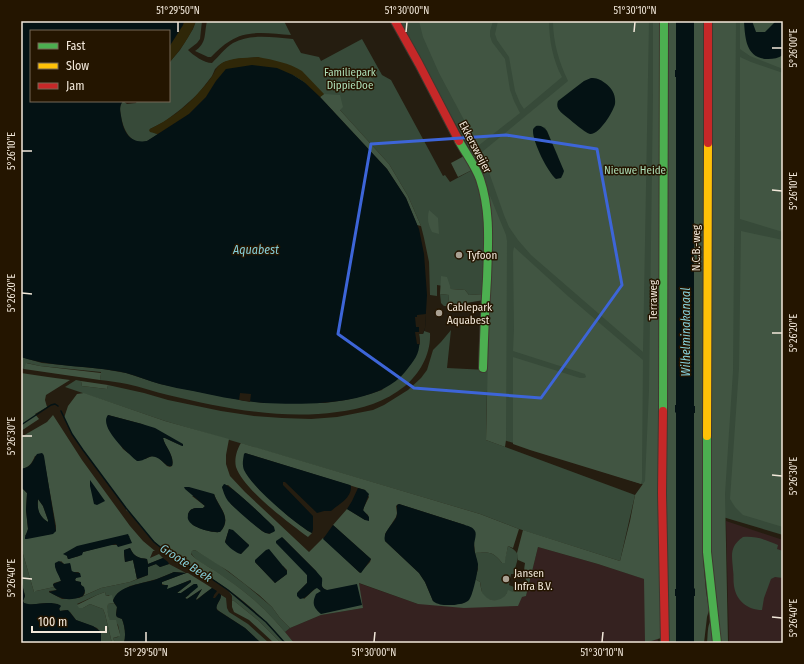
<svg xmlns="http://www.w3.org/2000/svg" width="804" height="664" viewBox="0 0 804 664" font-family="'Fira Sans Condensed',sans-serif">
	<rect width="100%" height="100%" fill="#251d10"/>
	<!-- industrial -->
	<path fill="#352220" d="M 726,521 L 783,540 L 783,643 L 729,643 Z
		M 538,547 L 598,564 L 657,583 L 658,643 L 294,643 L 285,632 L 290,628 L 321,615 L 363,608 L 358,583 L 418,604 L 526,596 Z"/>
	<!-- green -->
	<path fill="#374a39" d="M 196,21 L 202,21 L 200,39 L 197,43 L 188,50 C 193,55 204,63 212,63 C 219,56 225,48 233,43 C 252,33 273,38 293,39 L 301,53 L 319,57 L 321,61 L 362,39 L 382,75 L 391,80 L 443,176 L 445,175 L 450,182 L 474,169 L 477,175 L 485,220 L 484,294 L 469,295 L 465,290 L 451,289 L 450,287 L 437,285 L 437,296 L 430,295 L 429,262 L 424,238 L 421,226 L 408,196 L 389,164 L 340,110 L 320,91 L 258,57 L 237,59 L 224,62 L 218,66 L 215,69 L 212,76 L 198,94 L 181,109 L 164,122 L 150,129 L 154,133 L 158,134 C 155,136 151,139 147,141 C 131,147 123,129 121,116 C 120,110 119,106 123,101 L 127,104 L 136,103 L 137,101 L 169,101 L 169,63 L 180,50 L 193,29 Z
		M 207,21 L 284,21 L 291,35 C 271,34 248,29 230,41 C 223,45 217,51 211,57 L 208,57 L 195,51 C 207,43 204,34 207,21 Z
		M 399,21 L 783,21 L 783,535 L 706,512 L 670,492 L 645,485 L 488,435 L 487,389 L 486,440 L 635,495 L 620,561 L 519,529 L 480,514 L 165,421 L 65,387 L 76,380 L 81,381 L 82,386 L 107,389 L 108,385 L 144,393 L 168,400 L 221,411 L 254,416 L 282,418 L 311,419 L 337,417 L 373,410 L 384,405 L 408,390 L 421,378 L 427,370 L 433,350 L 441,342 L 451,330 L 447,368 L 487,370 L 490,271 L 488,196 L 487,187 L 482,172 Z
		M 440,294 L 449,295 L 448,306 L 444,306 L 441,303 Z
		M 424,331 L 430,333 C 431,354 420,373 405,386 C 385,402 362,409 337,412 C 281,420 223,408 168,395 C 155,392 141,387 127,384 C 118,382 109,381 100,380 L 101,372 L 40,366 L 27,363 L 24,369 L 21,368 L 21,357 L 42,363 L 103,369 L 126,373 L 160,384 L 241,400 L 264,403 L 325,403 L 346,400 L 370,394 L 382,390 L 420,344 L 419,334 Z
		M 743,537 C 757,536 766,540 778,545 L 777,549 L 783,551 L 783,578 L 775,577 L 771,579 L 764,598 L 762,610 C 747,610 736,600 734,586 C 733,581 734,575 733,570 C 732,555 729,547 743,537 Z
		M 508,546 C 524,554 516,560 514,574 L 511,574 L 509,585 L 514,587 L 513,592 L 507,593 C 506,596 503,599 500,600 C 494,602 484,599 482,593 C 481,590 481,585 480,582 L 475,579 L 478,569 L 475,553 C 489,552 493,551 502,563 L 504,563 Z
		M 21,547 L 34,592 L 36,591 L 54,587 L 57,590 L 49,591 L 49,592 L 62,599 L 79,598 L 101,588 L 130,582 L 148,575 L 148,567 L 156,564 L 160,567 L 169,564 L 186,573 L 174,572 L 157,579 L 130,586 L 118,593 L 113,600 L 109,595 L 106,596 L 105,592 L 97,595 L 77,604 L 83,608 L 90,604 L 103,609 L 105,614 L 112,643 L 101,643 L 101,633 L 97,628 L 76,620 L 70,612 L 66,610 L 60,611 L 58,604 L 46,603 L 28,605 L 24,603 L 23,601 L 25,596 L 21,580 Z
		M 195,550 L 218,564 L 246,585 L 272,607 L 280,618 L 290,628 L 285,632 C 272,617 259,603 243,591 C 234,584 224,577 215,571 C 208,566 195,561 191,553 L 192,551 Z
		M 228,590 L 266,622 L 285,643 L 281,643 L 259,621 L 233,600 L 232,601 L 232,596 Z
		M 221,595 L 226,598 L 227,608 L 229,612 L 248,624 L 269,643 L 261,643 L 245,628 L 219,611 L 216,608 C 217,603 221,600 221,595 Z
		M 114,603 L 117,607 L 116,614 L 117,617 L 122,619 C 125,627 126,635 124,643 L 115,643 L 113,638 L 118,637 L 120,634 L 118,625 L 114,620 L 110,620 L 109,619 L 107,610 L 108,604 Z"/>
	<!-- forest -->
	<path fill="#415542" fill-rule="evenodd" d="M 419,21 L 493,21 L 490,31 L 490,36 L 492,42 L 505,59 L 510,90 L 514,101 L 520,113 L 478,146 L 439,73 L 423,37 Z
		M 498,21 L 549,21 C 549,39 553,61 562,77 L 524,109 L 520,103 L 515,91 L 509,57 L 497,40 L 495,34 Z
		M 553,21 L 649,21 L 643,352 L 531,255 L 518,240 L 509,227 L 504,215 L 485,161 L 482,152 L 568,81 C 559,62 553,42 553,21 ZM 593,78 C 597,78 600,81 604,83 C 626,96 609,119 596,132 L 584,131 L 560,111 C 557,108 557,105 558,101 L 584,81 ZM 545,127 L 547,131 L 558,156 L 556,178 C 546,170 533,142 533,129 Z
		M 653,21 L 663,21 L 661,638 L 645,643 L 644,579 L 598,564 L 538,547 L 526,596 L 522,597 L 518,606 L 464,608 L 418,604 L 359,583 L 363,608 L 321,615 L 290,628 L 280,618 L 272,607 L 259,595 L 228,571 L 201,554 L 195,550 L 192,551 L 191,554 C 197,561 206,565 214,570 C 223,576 233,583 242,590 C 262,605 278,623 294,643 L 285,643 C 266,618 233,591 206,575 C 192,567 177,560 164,550 C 156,543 148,536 142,528 C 137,522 132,514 126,510 L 126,508 L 83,450 L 72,434 L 64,418 L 68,406 L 77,394 L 84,393 L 165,421 L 229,439 L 226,455 L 226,464 L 230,476 L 245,492 L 309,552 L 323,538 L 360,573 L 370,562 L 371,559 L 333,525 L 347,509 L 365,520 L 369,520 L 368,515 L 363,511 L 364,507 L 369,497 L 365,490 L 245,453 L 251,480 L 259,489 L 288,516 L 308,531 L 312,533 L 308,537 C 289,523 243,489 236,467 C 234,459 237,449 241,443 L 480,514 L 519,529 L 513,548 L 508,546 L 505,561 L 505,563 L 502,563 C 493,551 489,552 475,553 L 474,542 L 465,525 L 399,504 L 397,505 L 396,506 L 397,513 L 396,517 L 385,534 L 385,541 L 419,573 L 425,582 L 433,601 L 447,605 L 464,603 L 471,595 L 475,579 L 480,582 C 481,587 481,592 484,595 C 491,604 505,601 508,590 L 513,592 L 514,589 L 519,591 L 524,590 L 526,587 L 527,581 C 523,576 524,569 525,563 L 518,560 L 517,553 L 523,530 L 620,561 L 630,521 L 635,495 L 645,481 L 649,390 L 653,94 ZM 108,415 L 142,424 L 182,446 L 165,438 L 163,438 C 165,447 175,456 172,466 L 170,467 L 167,466 L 158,457 L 152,456 L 145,459 L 128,453 L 123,449 L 108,427 ZM 228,485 L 253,507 L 274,527 L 270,534 L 266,533 L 262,531 L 231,504 L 223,489 L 222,487 ZM 214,494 C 219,508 233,518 220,532 C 211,533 201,529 193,525 L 188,514 C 191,507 196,508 203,508 L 205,506 L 192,496 ZM 229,529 L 234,532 L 249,545 L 241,554 L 225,542 ZM 282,537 L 316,571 L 321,585 L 324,589 L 327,590 L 321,591 L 318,588 L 316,588 L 304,599 L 298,592 L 307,583 L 307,575 ZM 255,562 L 283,566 L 287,570 L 287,574 L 275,583 Z
		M 668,21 L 676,21 L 676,71 L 675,70 L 675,77 L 676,76 L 676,406 L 675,406 L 675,412 L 676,411 L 676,643 L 667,643 L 666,489 L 668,130 L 669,112 Z
		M 694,21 L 704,21 L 702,525 L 703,558 L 706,591 L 709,610 L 707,617 L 704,643 L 694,643 Z
		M 711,21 L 736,21 L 733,371 L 725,494 L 728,643 L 721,643 L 713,601 L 710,570 Z
		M 740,21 L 744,21 L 747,44 L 783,55 L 783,54 L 783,69 L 750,56 L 740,49 Z
		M 752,21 L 776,21 L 765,32 L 756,32 Z
		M 740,57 L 751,62 L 783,73 L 783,232 L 740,219 Z
		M 344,66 L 350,77 L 365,68 L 375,83 L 366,87 L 342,85 L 333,72 Z
		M 324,94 L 340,95 L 343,107 L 340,110 L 389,164 L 408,196 L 421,226 L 417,225 L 406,198 L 387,169 L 320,97 Z
		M 466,155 L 474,169 L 458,177 L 451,163 Z
		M 488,196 L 490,196 L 506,235 L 507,241 L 506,440 L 505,447 L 486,440 L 490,271 Z
		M 429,210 L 438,218 L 439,234 L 432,232 C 428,224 427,219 429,210 Z
		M 741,231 L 783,240 L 783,527 L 743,515 L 735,507 L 730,499 L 739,368 Z
		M 514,247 L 569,297 L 643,360 L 642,468 L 642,480 L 641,484 L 530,450 L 513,444 L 513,357 L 580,378 L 584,378 L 586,377 L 585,374 L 513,351 L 514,329 L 513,252 Z
		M 441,276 L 447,277 L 451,289 L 465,290 L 469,295 L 484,294 L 484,300 L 448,306 L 449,295 L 440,294 Z
		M 26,363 L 40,366 L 101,373 L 100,380 L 65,375 L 24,369 Z
		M 21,373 L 48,377 L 70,380 L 46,395 L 45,400 L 47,407 L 35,414 L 39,419 L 21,431 Z
		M 81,381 L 108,385 L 107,389 L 82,386 Z
		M 53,415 L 82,460 L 130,526 L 143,541 L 155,551 L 153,551 L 150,558 L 159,554 L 163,558 L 148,564 L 147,559 C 139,558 134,557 130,548 L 125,550 L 124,554 L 125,562 L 133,560 L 137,579 L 130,582 L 101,588 L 83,596 L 85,593 L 80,582 L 76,581 L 75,580 L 79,572 L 73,572 L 71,571 L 70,564 L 64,564 L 61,561 L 55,566 L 59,575 L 61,581 L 54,583 L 53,585 L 54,587 L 36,591 L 35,592 L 34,592 L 21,547 L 21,487 L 27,493 L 26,510 L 28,529 L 27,533 L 25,536 C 34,535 48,537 56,531 L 56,526 L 43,454 L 35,456 C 32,463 29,468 21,469 L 21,437 L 47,422 ZM 130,536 L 117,545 L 109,545 L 83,552 L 79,556 L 68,559 L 67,556 Z
		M 38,499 L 43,506 L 48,520 L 48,522 C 38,516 37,510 38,499 Z
		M 186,573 L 188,573 L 212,588 L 196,600 L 196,599 L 202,589 L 187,599 L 185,598 L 189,595 L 194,584 L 181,593 L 177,593 L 191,582 L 190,580 L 169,589 L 166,589 L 168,586 L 162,584 L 162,582 Z
		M 105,592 L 106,596 L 112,595 L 114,603 L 108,604 C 107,610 108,616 110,620 L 116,620 L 120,634 L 120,636 L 113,638 L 115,643 L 112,643 L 105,614 L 103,609 L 90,604 L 83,608 L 79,608 L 77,605 L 97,595 Z
		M 233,600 L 259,621 L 281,643 L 274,643 L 249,620 L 234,612 L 232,607 L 232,601 Z
		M 711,620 L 714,643 L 707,643 C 708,635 707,626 711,620 Z"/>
	<!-- sand -->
	<path fill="#2f2708" d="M 184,21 L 196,21 C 190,37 180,50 169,63 L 169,47 L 183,25 Z
		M 258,57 C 274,60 289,63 302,71 L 324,94 L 320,97 L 304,82 L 293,75 L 226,69 L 216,81 L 206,97 L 189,114 L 158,134 L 150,132 L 149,130 L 150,129 C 168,120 186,108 199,92 C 203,88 207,83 211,78 C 215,72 216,67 222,63 C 232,57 247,58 258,57 Z"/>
	<!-- water -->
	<path fill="#041214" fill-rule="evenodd" d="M 21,21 L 184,21 L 183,25 L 169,47 L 169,31 L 31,31 L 31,101 L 123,101 C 119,106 120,110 121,116 C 123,131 129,144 147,141 L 189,114 L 206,97 L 216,81 L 226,69 L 252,65 L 277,68 L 293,75 L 304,82 L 320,97 L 387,169 L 406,198 L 419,229 L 424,254 L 427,295 L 425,328 L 423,334 L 419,334 C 421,353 416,358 405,372 C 378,406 304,405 264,403 C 240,401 216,396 193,391 C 182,389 171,387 160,384 C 149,381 137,376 126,373 C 91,365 55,368 21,357 Z
		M 676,21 L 694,21 L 694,406 L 695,406 L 695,413 L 694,413 L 694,588 L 695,589 L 695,596 L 694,596 L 694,643 L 676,643 L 676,596 L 675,596 L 675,589 L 676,589 L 676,413 L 675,412 L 675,405 L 676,405 L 676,77 L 675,77 L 675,70 L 676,70 Z
		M 744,21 L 752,21 L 756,32 L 765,32 L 776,21 L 783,21 L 783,55 C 778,58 774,59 768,59 C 746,59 745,38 744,21 Z
		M 591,78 C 596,78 600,79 605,83 C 612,88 616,95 615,104 C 613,112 599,135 590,134 C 584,132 573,122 568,118 C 562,113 555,109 558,101 L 584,81 Z
		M 536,126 C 541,125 544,127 547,131 L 564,171 L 563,174 L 561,178 L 556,179 C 548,172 533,143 533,131 C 533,128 534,128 536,126 Z
		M 108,415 L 142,424 L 155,428 L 183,444 L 183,446 L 182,446 L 165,438 L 163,438 C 165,447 175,456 172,466 L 168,466 C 161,461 156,453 147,458 C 143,460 142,461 137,461 C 129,454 98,427 108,415 Z
		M 42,453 L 43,454 L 44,456 L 56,531 L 53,534 L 27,539 L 25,539 L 25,537 L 28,529 L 26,510 L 27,493 L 21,487 L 21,469 C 32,467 32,462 37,454 ZM 38,499 L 43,506 L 48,520 L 48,522 C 39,516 37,510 38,499 Z
		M 245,453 L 350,485 L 351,486 C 352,498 339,504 331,511 L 324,511 L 317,513 L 285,482 L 283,482 L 283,485 L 313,516 L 313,529 L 312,533 L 310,532 C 293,522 252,487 244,470 C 242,464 243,460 244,454 Z
		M 90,480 L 105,501 L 97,505 L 94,504 L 90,486 Z
		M 224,484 C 232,486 266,519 274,527 L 275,531 C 272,533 270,534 266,533 C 260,531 233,507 228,501 C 225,497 223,491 222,487 Z
		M 184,487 L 189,487 L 214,494 C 218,508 233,517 220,532 C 212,533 193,528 189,521 C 187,518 188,517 188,514 C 191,507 196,508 203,508 L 205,506 L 185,489 Z
		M 358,488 L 365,490 L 369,494 L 363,510 L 369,517 L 369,521 L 365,520 L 347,509 L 352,501 Z
		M 399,504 L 465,525 C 468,526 473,527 475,531 C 477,535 474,541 474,546 C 474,552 477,558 478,564 C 478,571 473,595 469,600 C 465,604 459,604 454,605 C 447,605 439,606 433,601 L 425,582 L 419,573 L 385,541 C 382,531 395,524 397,515 C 397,512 397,508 397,505 Z
		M 333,525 L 371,559 L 361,573 L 359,572 L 323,539 Z
		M 229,529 L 233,530 L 249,545 L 249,546 L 241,554 C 236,553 228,547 225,542 Z
		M 128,534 L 132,543 L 118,547 L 116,544 L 83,552 L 82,555 L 69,559 L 68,559 L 67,556 L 63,554 L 77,546 Z
		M 282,537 L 316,571 L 322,578 C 323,584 319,587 327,590 L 357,584 L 362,605 L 321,614 C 313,607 312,603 316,594 L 321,591 L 317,588 C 311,590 307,599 300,599 L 297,596 L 297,593 L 307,583 L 307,575 L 276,543 L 276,541 Z
		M 130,548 C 134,557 139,558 147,559 L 148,564 L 163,558 L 168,562 L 169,564 L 160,567 L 156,564 L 148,567 L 148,575 L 137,579 L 133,560 L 125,562 L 124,552 L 124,550 Z
		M 269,549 L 287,571 L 287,574 L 275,583 L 255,562 L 255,560 L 266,550 Z
		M 59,561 L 64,564 L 70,563 C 73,573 69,571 80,573 L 81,577 L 76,578 L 75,580 L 76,581 L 81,582 L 81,585 L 84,587 L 85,591 L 83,596 C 68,602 62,599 49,592 L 57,590 L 54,587 L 53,584 L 61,581 C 59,575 54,569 55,563 Z
		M 174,572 L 186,573 L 162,582 L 162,585 L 168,585 L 167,589 L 191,580 L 191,582 L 177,593 L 181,593 L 194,584 L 197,584 L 198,587 L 185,598 L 187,599 L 202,589 L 196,599 L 197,600 L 204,594 L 212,588 L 217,591 L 214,595 L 213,598 L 215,598 L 219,593 L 221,595 C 221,601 215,604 217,610 L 245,628 L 261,643 L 124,643 C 126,635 125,627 122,619 L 117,617 L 116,615 L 117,607 L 113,601 C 117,585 144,584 157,579 C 163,577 169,574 174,572 Z
		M 21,580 L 25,596 L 23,601 L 24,603 C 35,607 46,600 60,605 L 61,606 L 59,609 L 60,611 L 68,610 L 76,620 L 93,626 L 100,631 L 101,633 L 101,643 L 21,643 Z"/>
	<!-- pier -->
	<path fill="#251d10" d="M 426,314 L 425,328 L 423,334 L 419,334 L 420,344 L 417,344 L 415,332 L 419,332 L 419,327 L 416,327 L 415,317 L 417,317 L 417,315 Z
		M 240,393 L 251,394 L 250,402 L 239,400 Z"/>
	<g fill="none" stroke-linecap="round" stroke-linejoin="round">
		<!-- stream -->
		<path stroke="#041214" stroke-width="1.5" d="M 61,411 L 72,434 L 83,450 L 126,508 L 154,542 L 174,558 L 206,575 L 228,590 L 266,622 L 285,643
			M 21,425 L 51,405 L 55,404 L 58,406"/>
		<!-- fast casing -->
		<g stroke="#3f3930" stroke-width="10">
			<path id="fast" d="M 459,141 C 466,154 475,165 480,179 C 491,212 488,245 487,279 C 485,309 484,338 483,368
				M 663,411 L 664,21
				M 707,436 L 707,552 L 717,643"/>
		</g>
		<!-- slow casing -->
		<g stroke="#3f3930" stroke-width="10">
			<path id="slow" d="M 707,436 L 708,143"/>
		</g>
		<!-- jam casing -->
		<g stroke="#3f3930" stroke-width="10">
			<path id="jam" d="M 395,21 L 419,64 L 459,141
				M 708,143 L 708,21
				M 663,411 L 662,493 L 665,643"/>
		</g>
		<!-- fast -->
		<use href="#fast" stroke="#4caf50" stroke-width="8"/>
		<!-- slow -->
		<use href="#slow" stroke="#ffc107" stroke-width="8"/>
		<!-- jam -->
		<use href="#jam" stroke="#c62828" stroke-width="8"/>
	</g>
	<!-- marked area -->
	<path fill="none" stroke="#3d65d8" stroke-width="3" stroke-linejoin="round" d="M 506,135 L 597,149 L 622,285 L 541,398 L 414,388 L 338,334 L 371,144 Z"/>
	<!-- ticks -->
	<path fill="none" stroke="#f2e8da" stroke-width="1.5" d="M 178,32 L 178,22M 406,32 L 407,22M 634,32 L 635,22M 772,48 L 782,48M 22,151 L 32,151M 772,190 L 782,191M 22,293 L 32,294M 772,333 L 782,333M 22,436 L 32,436M 772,475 L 782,476M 22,578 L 32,579M 772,617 L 782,618M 146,642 L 146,632M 374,642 L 375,632M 602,642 L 603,632"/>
	<!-- markers -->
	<g fill="#aaa193" stroke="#241500" stroke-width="1.5">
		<circle cx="459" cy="255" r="4"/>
		<circle cx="439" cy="313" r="4"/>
		<circle cx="506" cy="579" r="4"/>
	</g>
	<g text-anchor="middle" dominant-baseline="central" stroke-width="3" stroke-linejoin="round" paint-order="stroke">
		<!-- park labels -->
		<g font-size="11" fill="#aedfb8" stroke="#241500">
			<text x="350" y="72">Familiepark<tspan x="350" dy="13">DippieDoe</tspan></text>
			<text x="635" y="170">Nieuwe Heide</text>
		</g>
		<!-- street labels -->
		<g font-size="11" fill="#f2e8da" stroke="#241500">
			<text transform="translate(475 147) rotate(62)">Ekkersweijer</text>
			<text transform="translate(696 248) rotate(-90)">N.C.B.-weg</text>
			<text transform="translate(653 300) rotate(-90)">Terraweg</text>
		</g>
		<!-- poi labels -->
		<g font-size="11" fill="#f2e8da" stroke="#241500" text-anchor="start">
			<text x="467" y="255">Tyfoon</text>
			<text x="447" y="307">Cablepark<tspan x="447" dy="13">Aquabest</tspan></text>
			<text x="514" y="573">Jansen<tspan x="514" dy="13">Infra B.V.</tspan></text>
		</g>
		<!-- water labels -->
		<g font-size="12" font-style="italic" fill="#85ced9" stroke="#241500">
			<text x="256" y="250">Aquabest</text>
			<text transform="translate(686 332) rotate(-90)">Wilhelminakanaal</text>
			<text transform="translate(186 563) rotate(33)">Groote Beek</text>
		</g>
	</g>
	<!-- border -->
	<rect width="804" height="664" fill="none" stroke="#241500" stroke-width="44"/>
	<!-- legend -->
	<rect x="30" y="30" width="140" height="72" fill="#241500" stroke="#766957"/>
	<rect x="38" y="43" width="20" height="6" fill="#4caf50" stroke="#766957"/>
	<text x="66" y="50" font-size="12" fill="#f2e8da">Fast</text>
	<rect x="38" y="63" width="20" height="6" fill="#ffc107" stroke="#766957"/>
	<text x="66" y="70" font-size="12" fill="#f2e8da">Slow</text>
	<rect x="38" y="83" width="20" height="6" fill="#c62828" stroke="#766957"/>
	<text x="66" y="90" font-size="12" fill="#f2e8da">Jam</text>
	<!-- scale -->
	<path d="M32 626v6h74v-6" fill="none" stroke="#f2e8da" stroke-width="2"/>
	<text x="38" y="626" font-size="12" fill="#f2e8da" stroke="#241500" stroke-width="3" paint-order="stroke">100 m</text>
	<rect x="22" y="22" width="760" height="620" fill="none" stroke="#f2e8da" stroke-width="1.5"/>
	<g font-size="10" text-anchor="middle" fill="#f2e8da">
		<text x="178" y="14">51°29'50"N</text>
		<text x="407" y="14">51°30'00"N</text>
		<text x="635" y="14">51°30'10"N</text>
		<text transform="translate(793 48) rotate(-90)" y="4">5°26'00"E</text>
		<text transform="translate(11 151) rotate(-90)" y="4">5°26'10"E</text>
		<text transform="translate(793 191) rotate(-90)" y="4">5°26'10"E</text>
		<text transform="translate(11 293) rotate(-90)" y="4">5°26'20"E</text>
		<text transform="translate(793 333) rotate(-90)" y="4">5°26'20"E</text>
		<text transform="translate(11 436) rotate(-90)" y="4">5°26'30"E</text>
		<text transform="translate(793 476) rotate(-90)" y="4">5°26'30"E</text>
		<text transform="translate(11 578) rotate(-90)" y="4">5°26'40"E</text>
		<text transform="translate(793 618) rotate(-90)" y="4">5°26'40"E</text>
		<text x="146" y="656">51°29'50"N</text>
		<text x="374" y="656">51°30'00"N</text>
		<text x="602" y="656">51°30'10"N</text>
	</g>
</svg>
